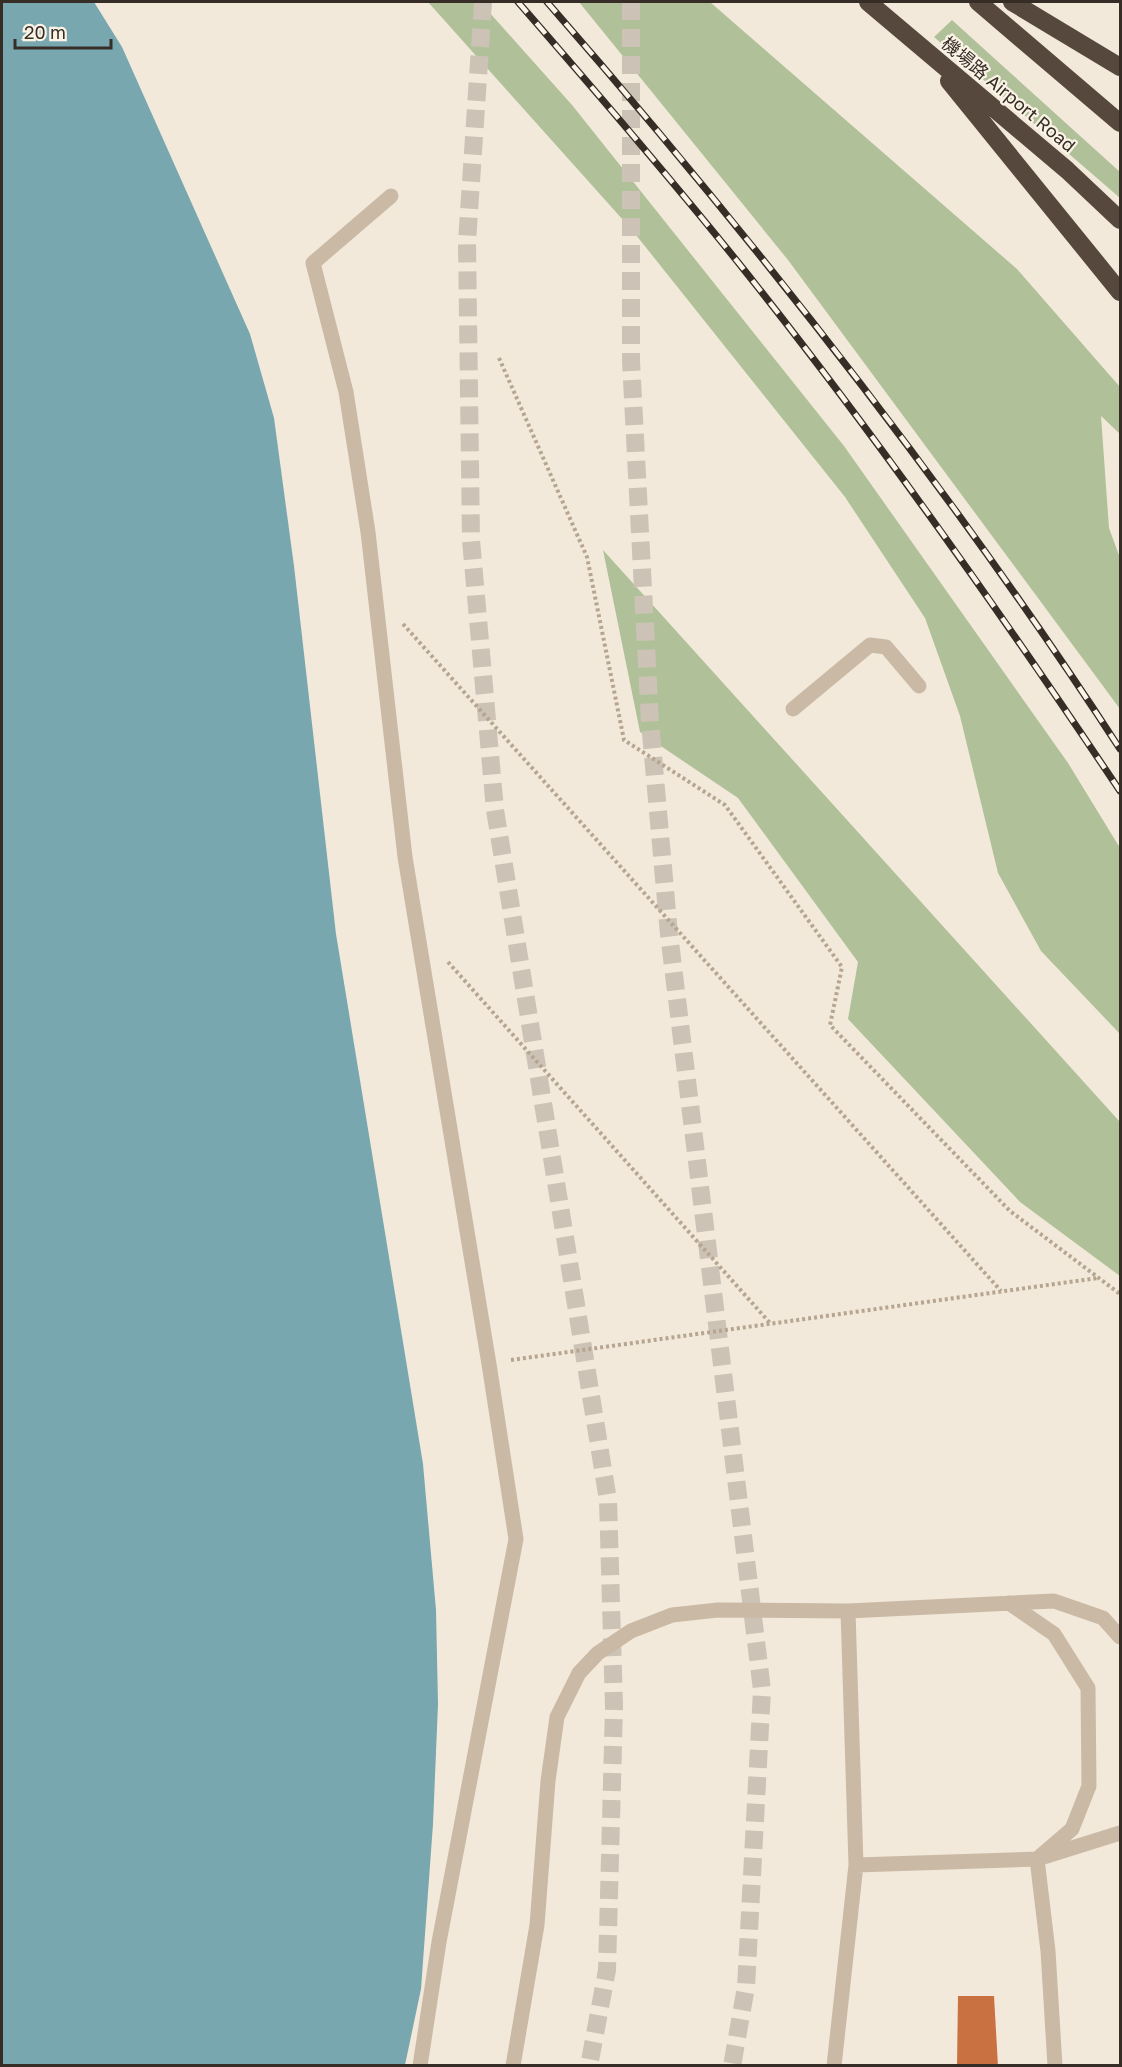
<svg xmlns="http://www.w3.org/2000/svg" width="1122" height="2067" viewBox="0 0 1122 2067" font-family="'Golos Text','Noto Sans TC',sans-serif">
	<rect width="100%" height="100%" fill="#f2e9da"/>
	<!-- green -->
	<path fill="#b0c199" d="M 428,2 L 480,2 L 572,105 L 844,446 L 1068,763 L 1120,848 L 1120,1034 L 1041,951 L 998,873 L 960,716 L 925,618 L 845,497 L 632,230 Z
		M 579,2 L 710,2 L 1017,269 L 1120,387 L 1120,434 L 1101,416 L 1109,528 L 1120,558 L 1120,709 L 788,260 Z
		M 952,20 L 1120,172 L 1120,198 L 934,37 Z
		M 603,550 L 1120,1122 L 1120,1276 L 1020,1202 L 848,1019 L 858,962 L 738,798 L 640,732 Z"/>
	<!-- water -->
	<path fill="#78a7b0" d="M 2,2 L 94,2 L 122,47 L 250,334 L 274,418 L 294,566 L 336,934 L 423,1464 L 436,1610 L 438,1704 L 433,1824 L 421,1989 L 405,2065 L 2,2065 Z"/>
	<!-- building -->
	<path fill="#c97141" d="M 958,1996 L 994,1996 L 998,2066 L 957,2066 Z"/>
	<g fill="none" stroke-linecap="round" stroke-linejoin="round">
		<!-- highway-tunnel -->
		<path stroke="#ccc3b6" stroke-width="18" stroke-dasharray="18 9" stroke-linecap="butt" d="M 483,2 L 467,242 L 471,540 L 495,810 L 608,1500 L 614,1707 L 607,1970 L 589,2066
			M 631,2 L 631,361 L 650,722 L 669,934 L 762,1690 L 746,1987 L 732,2066"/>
		<!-- path -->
		<path stroke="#b6a590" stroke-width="4" stroke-dasharray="3 3" stroke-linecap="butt" d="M 499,358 L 587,557 L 624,740 L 725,805 L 842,967 L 830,1025 L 1010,1211 L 1120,1294
			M 403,624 L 1001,1291
			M 448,962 L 770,1323
			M 511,1360 L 1098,1278"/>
		<!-- minor -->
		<path stroke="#cabaa5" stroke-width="15" d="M 391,196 L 313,263 L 346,392 L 368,532 L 405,857 L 489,1364 L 516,1539 L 439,1942 L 420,2066
			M 793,709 L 870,645 L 886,647 L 919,686
			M 1009,1603 L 1054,1634 L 1088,1688 L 1089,1786 L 1072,1829 L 1037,1859
			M 1037,1859 L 1048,1951 L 1055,2066
			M 856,1865 L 1037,1859 L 1120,1833
			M 513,2066 L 537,1925 L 548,1781 L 557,1717 L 579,1673 L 598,1653 L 631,1631 L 672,1615 L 718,1610 L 848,1611 L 1054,1601 L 1103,1618 L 1120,1637
			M 834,2066 L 856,1865 L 848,1611"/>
		<!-- highway -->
		<path stroke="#57483e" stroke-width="18" d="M 868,2 L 1067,170 L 1120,220
			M 978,2 L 1120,123
			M 1012,2 L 1120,67
			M 949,81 L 1120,292"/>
		<!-- rail casing -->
		<g stroke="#362d27" stroke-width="7">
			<path id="rail" d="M 518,2 C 592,87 666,173 737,261 C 873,431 999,610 1120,791
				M 547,2 C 753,238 949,486 1120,749"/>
		</g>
		<!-- rail -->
		<use href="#rail" stroke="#faf3e6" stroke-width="4.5" stroke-dasharray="14" stroke-linecap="butt"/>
	</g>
	<g text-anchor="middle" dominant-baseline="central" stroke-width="4.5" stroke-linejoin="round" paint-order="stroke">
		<!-- street labels -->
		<g font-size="18" fill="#362d27" stroke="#faf3e6">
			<text transform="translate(1009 94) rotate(40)">機場路 Airport Road</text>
		</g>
	</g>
	<!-- border -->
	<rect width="1122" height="2067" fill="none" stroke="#362d27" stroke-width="6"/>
	<!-- scale -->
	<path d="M15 39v9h96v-9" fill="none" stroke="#362d27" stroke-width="3"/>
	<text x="24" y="39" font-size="18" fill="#362d27" stroke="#faf3e6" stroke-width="4.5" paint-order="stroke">20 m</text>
</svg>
